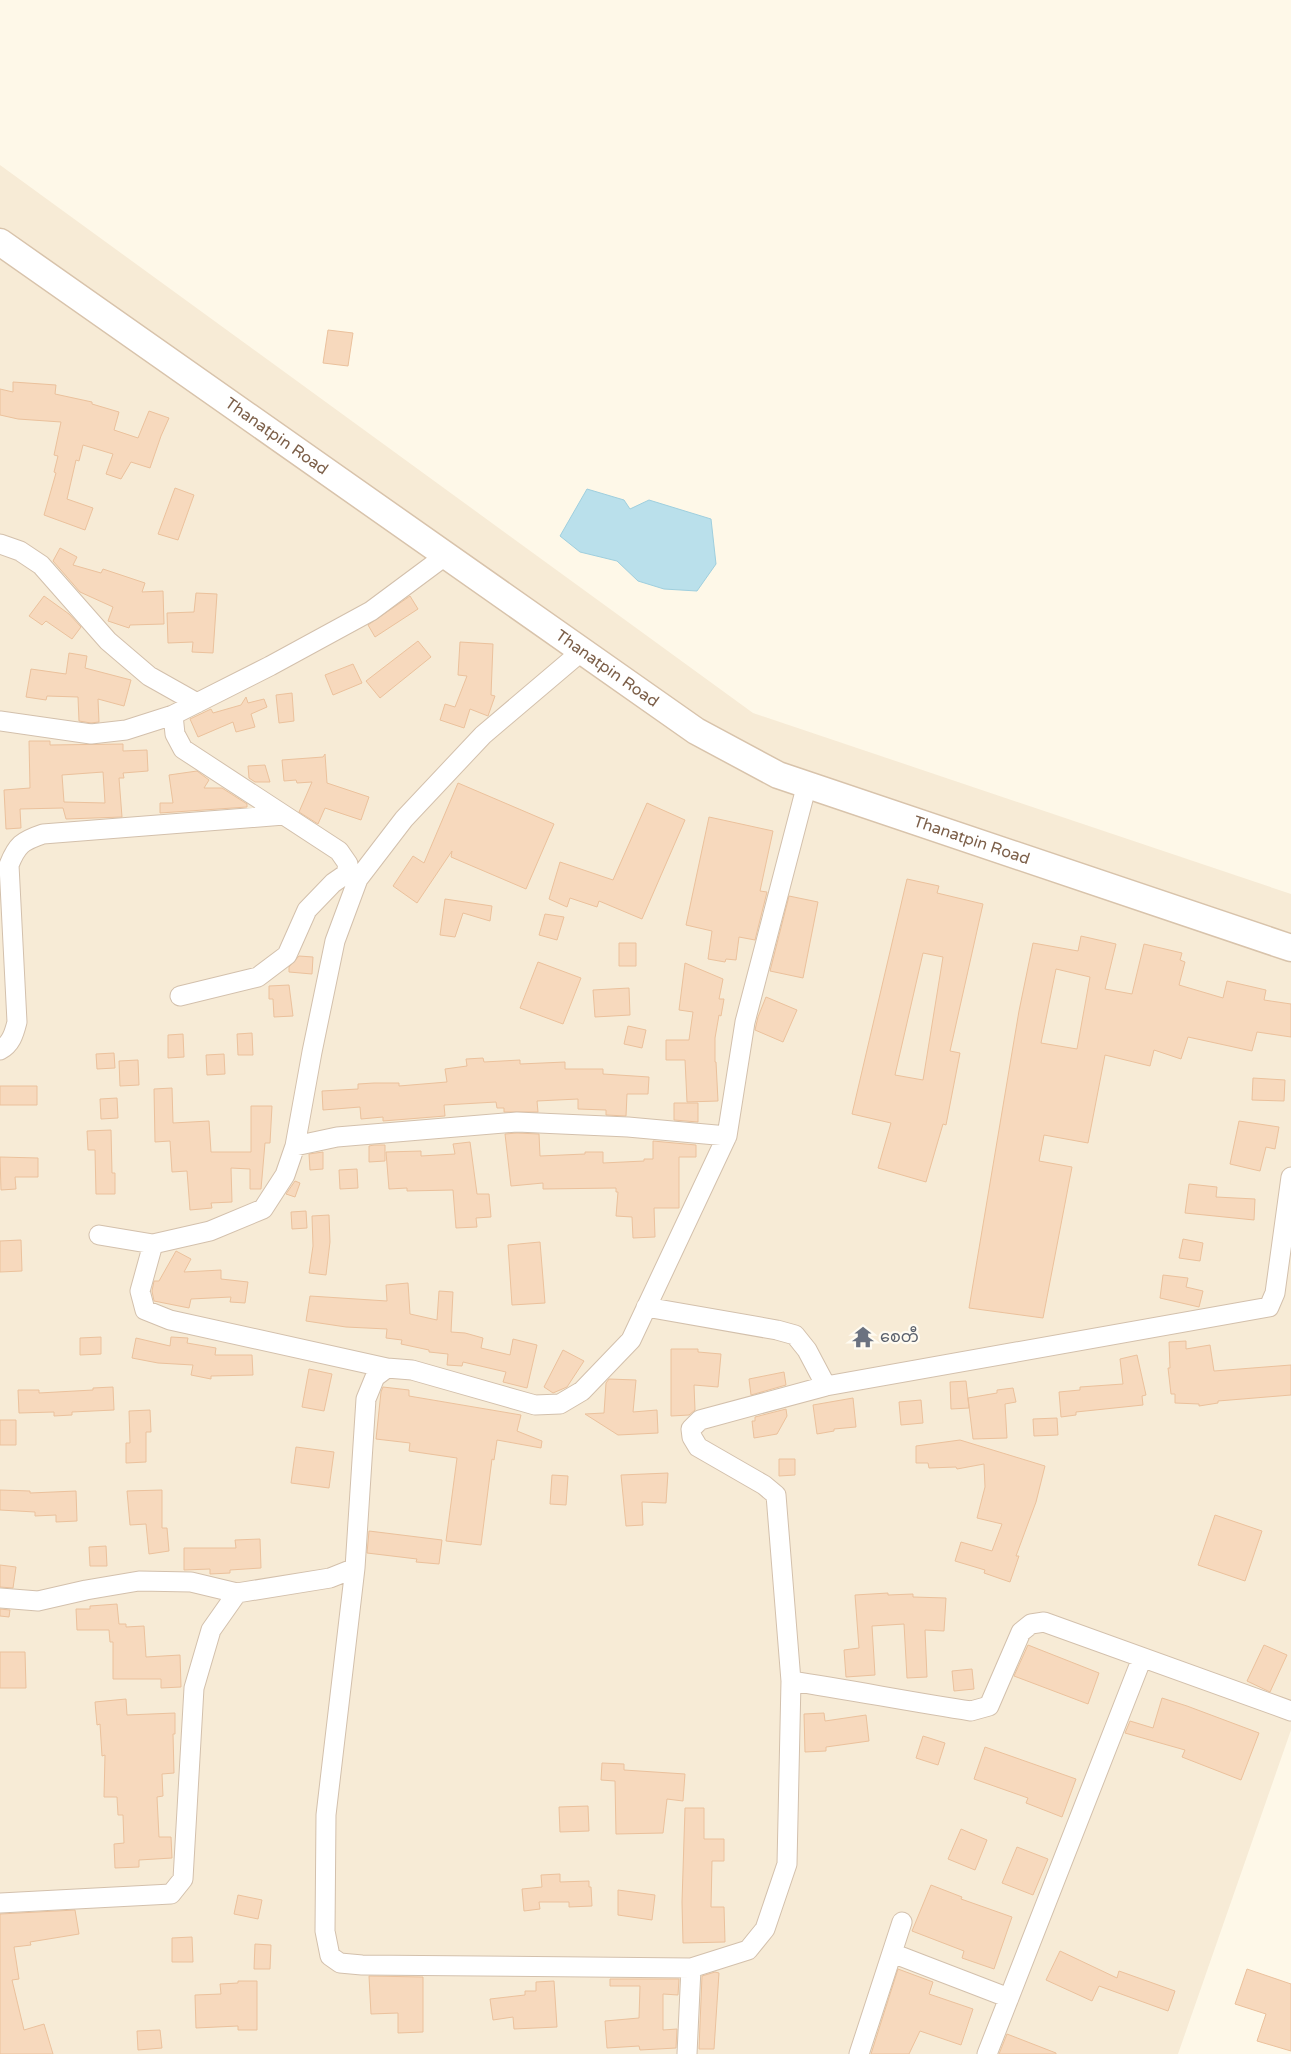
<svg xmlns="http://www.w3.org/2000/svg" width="1291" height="2054" viewBox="0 0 1291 2054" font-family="'Varela Round','Noto Sans Myanmar',sans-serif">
	<rect width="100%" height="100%" fill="#fef8e8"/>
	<!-- residential -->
	<path fill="#f7ebd6" d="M 0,165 L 753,713 L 1291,894 L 1291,1730 L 1178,2054 L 0,2054 Z"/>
	<!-- water -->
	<path fill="#bae0eb" stroke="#9fcfde" d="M 587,489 L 624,500 L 630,509 L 649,500 L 711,519 L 716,564 L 697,591 L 664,589 L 638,581 L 617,561 L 580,552 L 560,536 Z"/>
	<!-- building -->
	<path fill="#f7d9bd" stroke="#ebc19c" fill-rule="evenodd" d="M 328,330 L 353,333 L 348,366 L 323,363 Z
		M 13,382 L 56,385 L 55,394 L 92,402 L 92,404 L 119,412 L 114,430 L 138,438 L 149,411 L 169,418 L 161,436 L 150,468 L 131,462 L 121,479 L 106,474 L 113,454 L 83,445 L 79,461 L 76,460 L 67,499 L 93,508 L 85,530 L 44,515 L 56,473 L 54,472 L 58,456 L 54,455 L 61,422 L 18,419 L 0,415 L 0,389 L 13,392 Z
		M 175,488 L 194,495 L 178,540 L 158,534 Z
		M 60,548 L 77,557 L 73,565 L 101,573 L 103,569 L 145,583 L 142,592 L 163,591 L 164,624 L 130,625 L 129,628 L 108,621 L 113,607 L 80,592 L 53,561 Z
		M 196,593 L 217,594 L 213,653 L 192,652 L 193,642 L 168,643 L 167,613 L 194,612 Z
		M 44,596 L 69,614 L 81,627 L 72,639 L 46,621 L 42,625 L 29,616 Z
		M 410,596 L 418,609 L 375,637 L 368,625 Z
		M 418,641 L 431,657 L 380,698 L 366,681 Z
		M 460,642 L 493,644 L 491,695 L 495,696 L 488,716 L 470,709 L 464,728 L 440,720 L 445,704 L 455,707 L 467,676 L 458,675 Z
		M 69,653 L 87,656 L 85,668 L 131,680 L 124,706 L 98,699 L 99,722 L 91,723 L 79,721 L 78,697 L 47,696 L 46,700 L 26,697 L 31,669 L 66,674 Z
		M 353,664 L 362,683 L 333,695 L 325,675 Z
		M 292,693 L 294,721 L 279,723 L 276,695 Z
		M 246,697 L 248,703 L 264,699 L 267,707 L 251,714 L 255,727 L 236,732 L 233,722 L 198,737 L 190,719 L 211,709 L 213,713 L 241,705 Z
		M 29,741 L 50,741 L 50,745 L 123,744 L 123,751 L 147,750 L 148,771 L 123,773 L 124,778 L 119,778 L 122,817 L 66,819 L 63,808 L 20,809 L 21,828 L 6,829 L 4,790 L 30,788 ZM 103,772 L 105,803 L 64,802 L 62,775 Z
		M 325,754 L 327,783 L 369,797 L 361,820 L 325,808 L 318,824 L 299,812 L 312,782 L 297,783 L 296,780 L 284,781 L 282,760 L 323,757 Z
		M 265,765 L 270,782 L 255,782 L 249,778 L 248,766 Z
		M 197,771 L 209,780 L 204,788 L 222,788 L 247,804 L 247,807 L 160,813 L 160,803 L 173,803 L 169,775 Z
		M 458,783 L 554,824 L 526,889 L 451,857 L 452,851 L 417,903 L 393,886 L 413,856 L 424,863 Z
		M 647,803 L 685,820 L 642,919 L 599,901 L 597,907 L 570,898 L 567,907 L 549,899 L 560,862 L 613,880 Z
		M 709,817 L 773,831 L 760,891 L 767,892 L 755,940 L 739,937 L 736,960 L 726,959 L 725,962 L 708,959 L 712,931 L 686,925 Z
		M 907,879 L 939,886 L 937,893 L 983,904 L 950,1051 L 960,1053 L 946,1125 L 943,1124 L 926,1182 L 878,1168 L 891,1123 L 852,1114 ZM 923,953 L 943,957 L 923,1080 L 895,1075 Z
		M 789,896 L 818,902 L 803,978 L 770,971 Z
		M 445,899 L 492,906 L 490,921 L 463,913 L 455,937 L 440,935 Z
		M 545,914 L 564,917 L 557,940 L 539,935 Z
		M 1081,936 L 1116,944 L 1105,989 L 1132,994 L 1144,944 L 1182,953 L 1180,960 L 1185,962 L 1179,985 L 1223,998 L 1227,981 L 1266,990 L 1264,1000 L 1291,1004 L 1291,1037 L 1257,1032 L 1252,1051 L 1188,1037 L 1181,1059 L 1154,1050 L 1150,1066 L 1105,1055 L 1088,1143 L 1044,1135 L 1039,1161 L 1072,1167 L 1043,1318 L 969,1308 L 1019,1011 L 1033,943 L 1078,951 ZM 1056,969 L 1090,977 L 1077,1049 L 1041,1043 Z
		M 619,943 L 636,943 L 636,966 L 619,966 Z
		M 299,956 L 313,957 L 312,974 L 289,972 L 289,967 Z
		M 538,962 L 581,978 L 563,1024 L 520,1008 Z
		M 685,963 L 723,979 L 719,999 L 724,999 L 721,1016 L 719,1015 L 715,1038 L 715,1062 L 716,1062 L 718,1101 L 687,1102 L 685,1060 L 666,1060 L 666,1040 L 689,1040 L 693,1012 L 679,1010 Z
		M 289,985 L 293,1016 L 274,1017 L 273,999 L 269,999 L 269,986 Z
		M 629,988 L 630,1015 L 595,1017 L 593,990 Z
		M 766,997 L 797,1010 L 783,1042 L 755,1030 L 758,1017 Z
		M 628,1026 L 646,1030 L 642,1048 L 624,1044 Z
		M 252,1033 L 253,1055 L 238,1055 L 237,1034 Z
		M 183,1034 L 184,1057 L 168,1058 L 168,1035 Z
		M 114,1053 L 115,1068 L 97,1069 L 96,1054 Z
		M 224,1054 L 225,1074 L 207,1075 L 206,1055 Z
		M 483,1058 L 484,1062 L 520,1060 L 520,1064 L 565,1062 L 565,1069 L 603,1069 L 603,1074 L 649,1077 L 648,1094 L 627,1094 L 626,1116 L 606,1115 L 606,1110 L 578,1109 L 578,1099 L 537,1101 L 538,1112 L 504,1112 L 504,1108 L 497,1108 L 496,1102 L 444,1105 L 445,1116 L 383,1121 L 383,1117 L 361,1119 L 360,1107 L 323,1110 L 322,1091 L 358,1089 L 358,1084 L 374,1083 L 399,1083 L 399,1086 L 447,1082 L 445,1069 L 467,1066 L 466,1059 Z
		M 138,1060 L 139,1085 L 120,1086 L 119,1061 Z
		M 1253,1078 L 1285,1080 L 1284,1101 L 1252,1100 Z
		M 0,1086 L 37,1086 L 37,1105 L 0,1105 Z
		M 172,1088 L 173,1123 L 209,1121 L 211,1152 L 251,1152 L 251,1106 L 272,1106 L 270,1143 L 265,1143 L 261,1189 L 250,1189 L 250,1169 L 231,1168 L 232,1202 L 211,1203 L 212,1208 L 190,1210 L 187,1171 L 172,1172 L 170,1141 L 155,1142 L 154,1089 Z
		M 117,1098 L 118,1118 L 101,1119 L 100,1099 Z
		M 674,1103 L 698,1103 L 698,1122 L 674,1120 Z
		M 1239,1121 L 1279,1127 L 1275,1149 L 1266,1147 L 1260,1171 L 1230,1164 Z
		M 111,1130 L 112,1173 L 115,1173 L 115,1194 L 96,1194 L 95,1150 L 88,1150 L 87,1131 Z
		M 517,1133 L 539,1134 L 540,1156 L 585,1154 L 585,1152 L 603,1152 L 603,1163 L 644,1161 L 644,1159 L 653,1159 L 653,1141 L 696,1145 L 696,1157 L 679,1157 L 679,1208 L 654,1208 L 655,1237 L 633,1238 L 632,1217 L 616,1216 L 618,1192 L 616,1192 L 616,1188 L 543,1189 L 543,1183 L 511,1186 L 505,1134 Z
		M 470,1142 L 477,1194 L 489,1194 L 491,1217 L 476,1218 L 477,1227 L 456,1228 L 453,1190 L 407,1191 L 407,1188 L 389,1189 L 386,1152 L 421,1151 L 421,1156 L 455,1154 L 453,1144 Z
		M 374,1145 L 385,1145 L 385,1161 L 369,1162 L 369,1146 Z
		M 323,1152 L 323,1169 L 310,1170 L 309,1154 Z
		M 0,1157 L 38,1158 L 38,1177 L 15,1177 L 16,1189 L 1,1190 Z
		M 357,1169 L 358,1188 L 340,1189 L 339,1170 Z
		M 295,1181 L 300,1183 L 295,1197 L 286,1194 Z
		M 1189,1184 L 1217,1187 L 1216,1197 L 1255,1199 L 1254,1220 L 1185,1213 Z
		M 306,1211 L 307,1228 L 292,1229 L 291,1212 Z
		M 329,1215 L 330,1242 L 326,1275 L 309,1273 L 313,1246 L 312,1216 Z
		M 1183,1239 L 1203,1243 L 1200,1261 L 1179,1258 Z
		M 21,1240 L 22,1271 L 0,1272 L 0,1241 Z
		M 540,1242 L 545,1303 L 512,1305 L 508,1245 Z
		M 176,1251 L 191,1259 L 184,1272 L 221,1270 L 221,1279 L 248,1282 L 245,1303 L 230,1302 L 231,1297 L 191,1299 L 189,1308 L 154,1301 L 152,1291 L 154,1281 L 159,1281 Z
		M 1163,1275 L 1188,1278 L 1186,1287 L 1203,1291 L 1199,1307 L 1160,1298 Z
		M 408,1283 L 410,1314 L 437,1320 L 439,1291 L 453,1292 L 451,1332 L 465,1333 L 483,1338 L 481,1348 L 510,1355 L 513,1339 L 537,1345 L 527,1388 L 503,1382 L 506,1372 L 463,1362 L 462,1366 L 447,1365 L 448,1354 L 429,1352 L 429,1350 L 401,1344 L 402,1340 L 386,1338 L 387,1329 L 346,1327 L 306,1321 L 310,1296 L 387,1301 L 386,1285 Z
		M 101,1337 L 101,1354 L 80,1355 L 80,1338 Z
		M 171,1337 L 188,1338 L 187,1343 L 216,1348 L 215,1355 L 252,1355 L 253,1375 L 211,1376 L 211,1379 L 191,1375 L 193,1365 L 158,1363 L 132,1358 L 136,1338 L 170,1346 Z
		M 1186,1341 L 1186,1349 L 1210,1345 L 1214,1371 L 1291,1365 L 1291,1395 L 1218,1401 L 1218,1403 L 1199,1406 L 1199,1404 L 1175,1403 L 1175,1394 L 1171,1394 L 1168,1368 L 1170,1368 L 1169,1342 Z
		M 671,1349 L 698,1349 L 698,1352 L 721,1354 L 718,1387 L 694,1385 L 695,1410 L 689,1415 L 671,1416 Z
		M 563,1350 L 584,1361 L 567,1387 L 553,1393 L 544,1387 Z
		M 1137,1355 L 1146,1395 L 1142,1396 L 1143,1405 L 1076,1412 L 1076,1415 L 1061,1417 L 1059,1392 L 1080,1390 L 1080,1387 L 1123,1384 L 1120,1359 Z
		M 309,1369 L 332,1374 L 324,1411 L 302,1407 Z
		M 784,1372 L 786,1385 L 751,1395 L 749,1379 Z
		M 609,1379 L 636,1380 L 633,1412 L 657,1410 L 658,1433 L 618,1435 L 585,1414 L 604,1413 L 606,1383 Z
		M 966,1381 L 969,1408 L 951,1409 L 950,1382 Z
		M 113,1387 L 114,1410 L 72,1412 L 72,1415 L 54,1416 L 54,1412 L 19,1413 L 18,1390 L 39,1390 L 39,1393 L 93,1390 L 93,1388 Z
		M 383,1387 L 409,1390 L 409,1396 L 521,1415 L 517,1431 L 542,1441 L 541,1448 L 497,1440 L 494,1460 L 492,1459 L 481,1545 L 446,1541 L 457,1458 L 409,1451 L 410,1443 L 376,1439 L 381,1392 Z
		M 1013,1388 L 1016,1402 L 1005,1404 L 1007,1438 L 973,1439 L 968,1398 L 997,1393 L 997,1390 Z
		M 853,1398 L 856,1427 L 834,1429 L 834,1431 L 817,1434 L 813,1405 Z
		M 921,1400 L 923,1423 L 901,1425 L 899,1402 Z
		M 786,1409 L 787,1416 L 777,1434 L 754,1438 L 752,1421 L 755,1421 L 755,1417 Z
		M 150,1410 L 151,1432 L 146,1432 L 146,1462 L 126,1463 L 126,1443 L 130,1443 L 129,1411 Z
		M 1057,1418 L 1058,1435 L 1034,1436 L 1033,1419 Z
		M 0,1420 L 16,1420 L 16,1445 L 0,1445 Z
		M 960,1440 L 1045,1466 L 1036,1502 L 1016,1556 L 1019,1556 L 1010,1582 L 984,1573 L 985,1570 L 955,1561 L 961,1542 L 992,1551 L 1002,1524 L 977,1518 L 985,1487 L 984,1464 L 957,1469 L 956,1467 L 929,1468 L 928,1463 L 916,1463 L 916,1446 Z
		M 296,1447 L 334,1452 L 329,1488 L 291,1483 Z
		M 779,1459 L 795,1459 L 795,1475 L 779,1476 Z
		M 668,1473 L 666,1503 L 642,1502 L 643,1525 L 626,1526 L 621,1475 Z
		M 552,1475 L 568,1476 L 566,1505 L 550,1504 Z
		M 0,1490 L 30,1491 L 30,1493 L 76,1491 L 77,1521 L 56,1522 L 56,1515 L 35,1516 L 35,1512 L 0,1510 Z
		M 162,1490 L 162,1528 L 167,1528 L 169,1551 L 149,1554 L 146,1524 L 130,1525 L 127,1491 Z
		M 1215,1515 L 1262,1531 L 1245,1581 L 1198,1565 Z
		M 369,1531 L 442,1540 L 439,1564 L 416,1562 L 417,1559 L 367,1553 Z
		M 260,1539 L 261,1568 L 230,1570 L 230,1573 L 210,1574 L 210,1569 L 184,1570 L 184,1548 L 236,1548 L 235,1540 Z
		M 106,1546 L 107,1566 L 90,1566 L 89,1547 Z
		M 0,1565 L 16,1567 L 13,1588 L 0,1587 Z
		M 888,1593 L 888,1595 L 913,1594 L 913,1597 L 946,1598 L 944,1631 L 925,1630 L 927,1677 L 907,1678 L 904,1624 L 872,1626 L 875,1675 L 846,1677 L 844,1650 L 859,1648 L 855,1595 Z
		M 117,1604 L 119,1624 L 126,1624 L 126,1627 L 144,1626 L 146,1657 L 180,1655 L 181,1687 L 161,1688 L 161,1679 L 113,1679 L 113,1642 L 110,1642 L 109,1630 L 77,1630 L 76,1609 L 90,1609 L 90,1606 Z
		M 0,1609 L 10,1610 L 9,1617 L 0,1616 Z
		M 1028,1645 L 1099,1673 L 1088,1704 L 1014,1676 Z
		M 1264,1645 L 1287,1655 L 1270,1692 L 1247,1681 Z
		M 0,1652 L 25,1652 L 26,1688 L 0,1688 Z
		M 972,1669 L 974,1689 L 954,1691 L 952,1671 Z
		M 1162,1698 L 1187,1706 L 1259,1733 L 1241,1780 L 1182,1757 L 1185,1750 L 1125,1733 L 1130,1721 L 1153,1728 Z
		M 126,1699 L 127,1715 L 175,1713 L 175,1734 L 173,1734 L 174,1773 L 162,1774 L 163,1796 L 157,1797 L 159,1837 L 171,1837 L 172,1858 L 139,1860 L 139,1867 L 115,1868 L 114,1844 L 124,1843 L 123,1815 L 118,1815 L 117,1797 L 104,1797 L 105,1755 L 102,1756 L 100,1724 L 97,1725 L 95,1702 Z
		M 824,1713 L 825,1721 L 866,1715 L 869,1741 L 826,1747 L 826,1751 L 805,1752 L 804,1714 Z
		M 923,1736 L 945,1743 L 938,1765 L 916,1758 Z
		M 985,1747 L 1076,1779 L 1062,1817 L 1026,1803 L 1028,1798 L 974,1779 Z
		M 602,1763 L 624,1764 L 624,1770 L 685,1774 L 683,1801 L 667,1799 L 663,1833 L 616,1834 L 615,1781 L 601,1780 Z
		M 588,1806 L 589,1831 L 560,1832 L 559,1807 Z
		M 685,1808 L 704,1808 L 704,1839 L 724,1839 L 724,1861 L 712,1861 L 711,1907 L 724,1907 L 725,1942 L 683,1943 L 682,1902 Z
		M 961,1829 L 987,1840 L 975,1870 L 948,1859 Z
		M 1017,1847 L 1048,1859 L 1033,1895 L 1002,1883 Z
		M 560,1874 L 560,1882 L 589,1881 L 589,1887 L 591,1887 L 592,1906 L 569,1907 L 569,1902 L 539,1902 L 540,1909 L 524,1911 L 522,1889 L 542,1887 L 541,1875 Z
		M 931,1885 L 962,1897 L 961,1899 L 1012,1917 L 994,1969 L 962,1958 L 964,1951 L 912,1931 Z
		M 618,1890 L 655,1895 L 652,1920 L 618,1915 Z
		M 238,1895 L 262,1900 L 258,1919 L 234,1914 Z
		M 75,1910 L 79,1934 L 30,1942 L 31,1945 L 14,1947 L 19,1979 L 12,1980 L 24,2030 L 44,2024 L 53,2054 L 0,2054 L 0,1914 Z
		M 192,1937 L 193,1962 L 172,1962 L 172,1938 Z
		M 255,1944 L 271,1945 L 270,1969 L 254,1969 Z
		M 1060,1951 L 1117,1978 L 1119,1971 L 1175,1991 L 1168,2011 L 1099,1986 L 1092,2001 L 1046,1980 Z
		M 898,1969 L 933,1982 L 929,1994 L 973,2009 L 961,2045 L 920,2031 L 909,2054 L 871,2054 Z
		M 1247,1969 L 1291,1984 L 1291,2051 L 1257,2041 L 1266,2014 L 1235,2004 Z
		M 715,1972 L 719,1973 L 714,2049 L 699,2049 L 702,1976 Z
		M 369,1976 L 423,1977 L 423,2032 L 398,2033 L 398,2013 L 371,2014 Z
		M 610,1979 L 679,1979 L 678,1995 L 663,1994 L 663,2030 L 677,2029 L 676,2048 L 640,2050 L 639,2046 L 607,2048 L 605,2021 L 639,2018 L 640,1986 L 610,1986 Z
		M 238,1981 L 257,1981 L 257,2030 L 238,2030 L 238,2026 L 196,2028 L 195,1995 L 221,1994 L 220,1984 L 238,1983 Z
		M 554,1981 L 557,2027 L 514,2029 L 513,2017 L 493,2020 L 490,1999 L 525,1995 L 525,1991 L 536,1991 L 536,1982 Z
		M 160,2030 L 162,2048 L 138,2050 L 137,2031 Z
		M 1007,2034 L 1056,2053 L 1056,2054 L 999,2054 Z"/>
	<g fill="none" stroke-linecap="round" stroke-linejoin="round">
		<!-- street casing -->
		<g stroke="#d3c0ac" stroke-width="21">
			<path id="street" d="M 0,544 L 20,551 L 41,565 L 108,641 L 149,676 L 197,703
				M 173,715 L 175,734 L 183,749 L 339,851 L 348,864 L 346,874 L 333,883 L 307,910 L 287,955 L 258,977 L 180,996
				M 0,721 L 91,734 L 126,730 L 173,715 L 270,666 L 371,611 L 445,556
				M 0,1050 C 11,1044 14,1034 17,1022 L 9,865 C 17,845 22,841 43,834 L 284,815
				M 295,1146 L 337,1137 L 517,1122 L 628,1127 L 727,1136
				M 99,1235 L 153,1244 L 210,1231 L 263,1209 L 285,1175 L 295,1146 L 312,1052 L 335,941 L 358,879 L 404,819 L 483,735 L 582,651
				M 153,1244 L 140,1291 L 145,1310 L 170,1320 L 387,1368
				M 646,1307 L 777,1330 L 795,1335 L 807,1350 L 826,1386
				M 355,1568 L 326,1815 L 325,1931 L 330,1956 L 340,1963 L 362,1965 L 691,1968 L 748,1950 L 765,1929 L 787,1864 L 791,1681 L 776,1495 L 764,1485 L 698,1447 L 692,1437 L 691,1429 L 700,1420 L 826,1386 L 1269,1307 L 1275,1293 L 1291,1177
				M 0,1598 L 38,1601 L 86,1590 L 139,1581 L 191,1582 L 237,1593 L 330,1578 L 355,1568 L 366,1399 L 375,1377 L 387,1368 L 412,1370 L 535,1405 L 560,1404 L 582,1391 L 631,1340 L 727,1136 L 745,1022 L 807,784
				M 791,1681 C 851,1690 911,1702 971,1711 L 989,1706 L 1021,1632 L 1031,1624 L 1044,1622 L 1291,1711
				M 0,1903 L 171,1894 L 183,1879 L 194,1688 L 211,1630 L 237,1593
				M 892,1953 L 1009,1998
				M 687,2054 L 691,1968
				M 859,2054 L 902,1922
				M 987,2054 L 1142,1658"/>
		</g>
		<!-- secondary casing -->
		<g stroke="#d8c3ab" stroke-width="29">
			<g id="secondary">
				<path id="s1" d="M 0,242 L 696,731 L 778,775 L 1291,948"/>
			</g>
		</g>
		<!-- street -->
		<use href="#street" stroke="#fff" stroke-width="19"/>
		<!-- secondary -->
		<use href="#secondary" stroke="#fff" stroke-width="26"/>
	</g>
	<!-- icons -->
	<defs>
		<g id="temple-bare" transform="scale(1.725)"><path d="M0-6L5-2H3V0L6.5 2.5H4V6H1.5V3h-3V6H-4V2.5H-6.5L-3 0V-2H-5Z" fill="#6b7280" stroke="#fffbf1" stroke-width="2.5" paint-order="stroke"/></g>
	</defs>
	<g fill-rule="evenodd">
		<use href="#temple-bare" x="863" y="1337"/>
	</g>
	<g text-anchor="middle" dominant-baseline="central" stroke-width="4.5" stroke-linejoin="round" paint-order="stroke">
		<!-- street labels -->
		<g font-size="16" fill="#7c5f49" stroke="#fffbf1">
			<text stroke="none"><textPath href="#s1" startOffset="338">Thanatpin Road</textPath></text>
			<text stroke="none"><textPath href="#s1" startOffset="742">Thanatpin Road</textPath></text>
			<text stroke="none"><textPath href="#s1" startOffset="1148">Thanatpin Road</textPath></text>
		</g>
		<!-- worship labels -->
		<g font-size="16" fill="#5b616d" stroke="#fffbf1" text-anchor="start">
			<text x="880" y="1337">စေတီ</text>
		</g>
	</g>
</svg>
